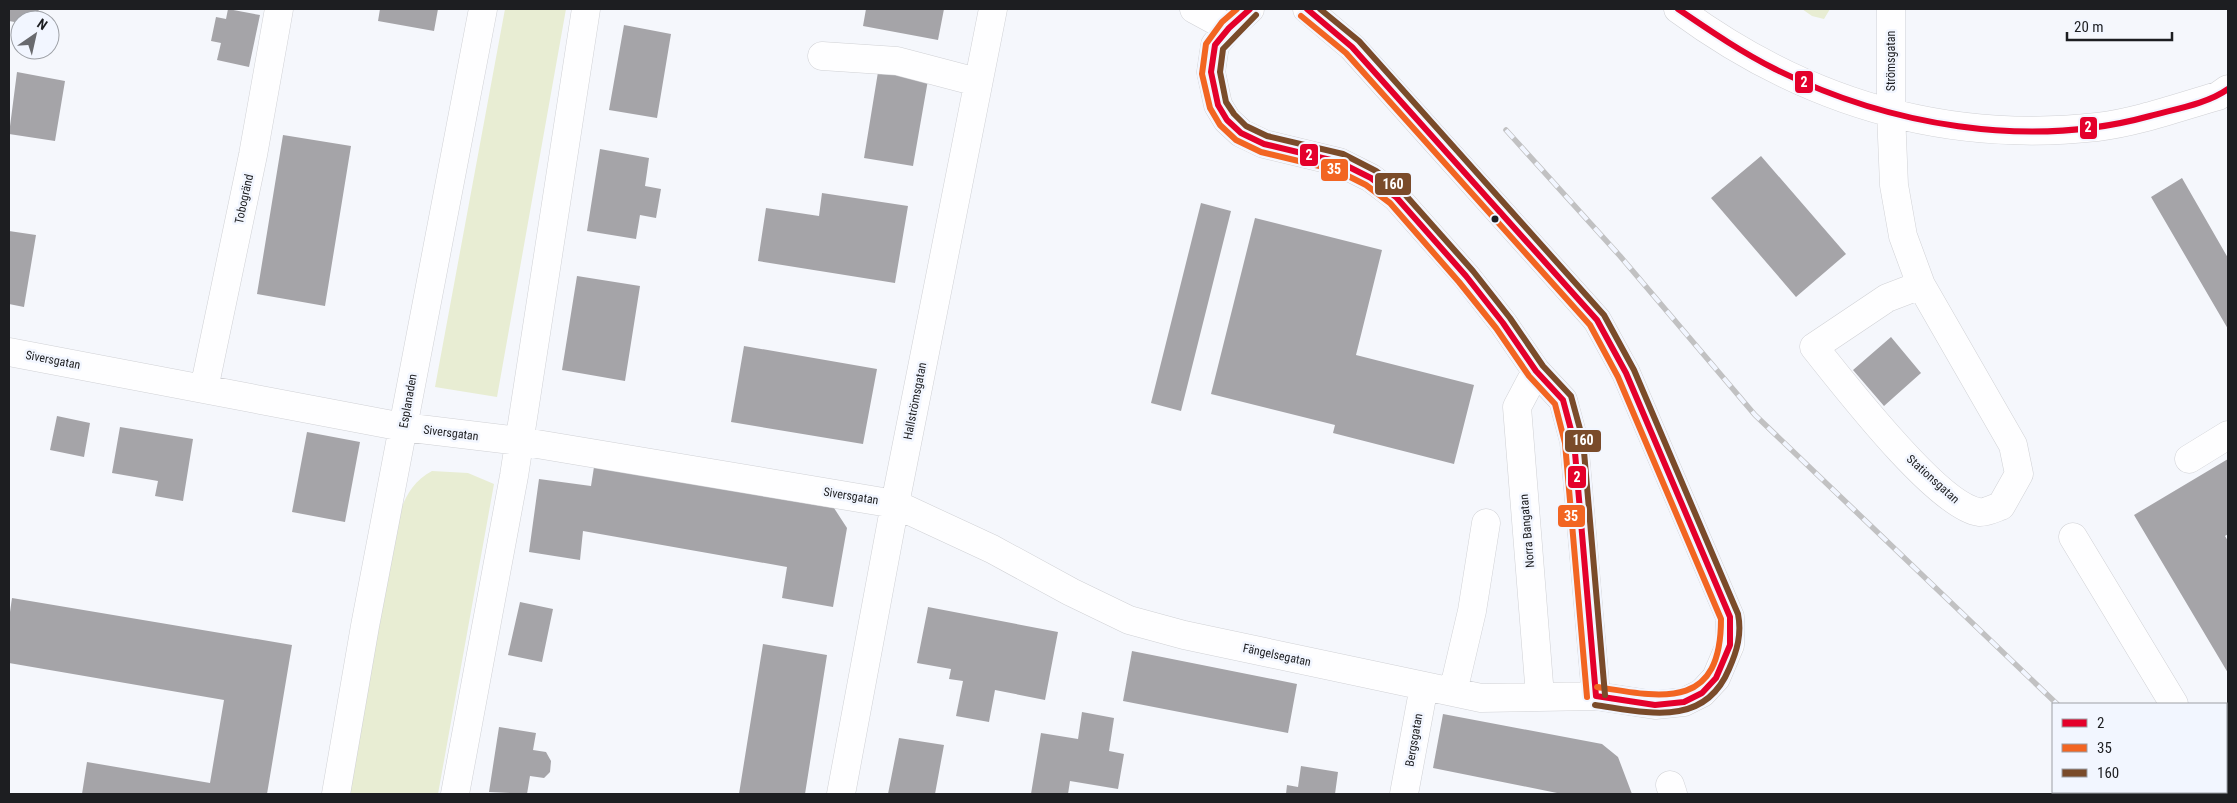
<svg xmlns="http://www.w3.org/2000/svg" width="2237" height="803" viewBox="0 0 2237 803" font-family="'Roboto Condensed',sans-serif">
	<rect width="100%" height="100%" fill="#f5f7fc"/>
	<!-- green -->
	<path fill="#e8edd3" d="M 505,9 L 566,9 L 497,397 L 435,387 Z
		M 1802,9 L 1830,9 L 1824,19 L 1812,16 Z
		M 432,471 L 468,473 L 494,484 L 438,794 L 349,794 L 398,517 C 405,497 413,481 432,471 Z"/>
	<!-- building -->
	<path fill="#a5a4a8" d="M 9,9 L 39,9 L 36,20 L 20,20 L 20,23 L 9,21 Z
		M 228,9 L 260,15 L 249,67 L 217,60 L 221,43 L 211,41 L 216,17 L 226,19 Z
		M 380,9 L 438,9 L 434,31 L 378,21 Z
		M 866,9 L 944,9 L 938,40 L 863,26 Z
		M 624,25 L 671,34 L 657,118 L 609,110 Z
		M 17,72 L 65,81 L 55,141 L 9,134 Z
		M 878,72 L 928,80 L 913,166 L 864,158 Z
		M 283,135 L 351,146 L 325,306 L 257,294 Z
		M 600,149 L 649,158 L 645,186 L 661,189 L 656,218 L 640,215 L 636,239 L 587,231 Z
		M 1761,156 L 1846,254 L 1796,297 L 1711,198 Z
		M 2182,178 L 2228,258 L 2228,329 L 2151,197 Z
		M 822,193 L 908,206 L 895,283 L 758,261 L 766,208 L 819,216 Z
		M 1201,203 L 1231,211 L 1181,411 L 1151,403 Z
		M 1255,218 L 1382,250 L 1356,355 L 1474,385 L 1454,464 L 1333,433 L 1335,425 L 1211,394 Z
		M 9,231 L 36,235 L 24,307 L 9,304 Z
		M 577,276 L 640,286 L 625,381 L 562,370 Z
		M 1891,337 L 1921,373 L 1884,406 L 1853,370 Z
		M 744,346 L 877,369 L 863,444 L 731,422 Z
		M 57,416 L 90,423 L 84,457 L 50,450 Z
		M 120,427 L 193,439 L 183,501 L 155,496 L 158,481 L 112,473 Z
		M 307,432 L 360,442 L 345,522 L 292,512 Z
		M 2228,459 L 2228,534 L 2225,536 L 2228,541 L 2228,673 L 2134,515 Z
		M 594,467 L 834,508 L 847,528 L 833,607 L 782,598 L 787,567 L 583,531 L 580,560 L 529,552 L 539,479 L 591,486 Z
		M 12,598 L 292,645 L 267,794 L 82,794 L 87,762 L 210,783 L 224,700 L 9,663 L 9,619 Z
		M 520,602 L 553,609 L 542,662 L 508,655 Z
		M 928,607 L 1058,632 L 1045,700 L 995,690 L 989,722 L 956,716 L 963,681 L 949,679 L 951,669 L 917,663 Z
		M 763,644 L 827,655 L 805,794 L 739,794 Z
		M 1132,651 L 1297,684 L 1288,733 L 1123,701 Z
		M 1082,712 L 1114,718 L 1109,751 L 1124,754 L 1118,789 L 1070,781 L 1068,794 L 1031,794 L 1041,733 L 1078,739 Z
		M 1443,714 L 1602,744 L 1618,757 L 1632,794 L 1562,794 L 1433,768 Z
		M 499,727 L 536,733 L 533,750 L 546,752 L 551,761 L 550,772 L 544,778 L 530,776 L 527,794 L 489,792 Z
		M 899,738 L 944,745 L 935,794 L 888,794 Z
		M 1301,766 L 1338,772 L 1335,794 L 1286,794 L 1287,785 L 1298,787 Z"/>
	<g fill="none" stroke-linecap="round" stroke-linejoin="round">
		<!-- minor casing -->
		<g stroke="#d0d1d5" stroke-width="29">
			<path id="minor" d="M 1194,9 L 1229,28
				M 1250,9 L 1229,28 L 1215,45 L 1211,72 L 1218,105 L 1227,120 L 1241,133 L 1264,144 L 1339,162 L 1371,178 L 1396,197 L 1466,276 L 1503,323 L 1536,371 L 1563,400 L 1574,441 L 1596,696
				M 1678,9 C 1803,101 1942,144 2097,127 C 2138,122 2179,107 2218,96 L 2228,89
				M 1891,9 L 1891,113 L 1894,185 L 1903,236 L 1921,285 L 2013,445 L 2019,474 L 2001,506 C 1995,508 1985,513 1979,512 C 1937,506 1843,383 1814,347 L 1887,298 L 1921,285
				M 822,56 L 897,61 L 977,82
				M 9,352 L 403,427 L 519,441 L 895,504 L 992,549 L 1071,592 L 1129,620 L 1184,635 L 1481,698 L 1596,696 L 1655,705 L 1684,702 L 1702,693 L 1716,678 L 1730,645 L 1730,617 L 1626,373 L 1597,320 L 1352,47 L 1307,9
				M 1536,371 L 1517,407 L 1540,696
				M 204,389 L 253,155 L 279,9
				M 2189,459 L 2228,435
				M 2073,537 L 2174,704
				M 1453,692 L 1472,611 L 1486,523
				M 1670,785 L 1673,794
				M 2226,791 L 2228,794
				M 336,794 L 365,626 L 483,9
				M 455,794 L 514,476 L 586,9
				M 841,794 L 895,504 L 993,9
				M 1404,794 L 1424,686"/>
		</g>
		<!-- minor -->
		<use href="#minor" stroke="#fefeff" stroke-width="28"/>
		<!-- rail casing -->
		<g stroke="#c1c1c2" stroke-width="5.5">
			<path id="rail" d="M 1506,130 L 1620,256 L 1755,415 L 2057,704
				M 2135,792 L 2137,794"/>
		</g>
		<!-- rail -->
		<use href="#rail" stroke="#f2f6ff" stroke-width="4" stroke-dasharray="11" stroke-linecap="butt"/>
		<!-- bus-1 casing -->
		<g stroke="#f2f6ff" stroke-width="10">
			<path id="bus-1" d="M 1250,9 L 1229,28 L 1215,45 L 1211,72 L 1218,105 L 1227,120 L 1241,133 L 1264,144 L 1339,162 L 1371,178 L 1396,197 L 1466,276 L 1503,323 L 1536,371 L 1563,400 L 1574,441 L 1596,696
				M 1307,9 L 1352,47 L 1597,320 L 1626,373 L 1730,617 L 1730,645 L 1716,678 L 1702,693 L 1684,702 L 1655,705 L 1596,696
				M 1678,9 C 1709,30 1741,52 1775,69 C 1887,125 2027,150 2150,116 C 2175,109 2207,104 2228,89"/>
		</g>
		<!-- bus-2 casing -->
		<g stroke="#f2f6ff" stroke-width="10">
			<path id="bus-2" d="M 1237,9 L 1222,22 L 1206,44 L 1202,74 L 1210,108 L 1220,125 L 1236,140 L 1261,152 L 1336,170 L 1366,185 L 1390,203 L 1459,282 L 1496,328 L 1529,376 L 1555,404 L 1565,443 L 1587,697
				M 1301,16 L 1346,53 L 1590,325 L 1618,377 L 1721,619 C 1721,710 1664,698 1597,687"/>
		</g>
		<!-- bus-3 casing -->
		<g stroke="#f2f6ff" stroke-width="10">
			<path id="bus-3" d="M 1320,9 L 1359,41 L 1604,315 L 1634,370 L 1738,614 C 1742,634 1737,651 1729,669 C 1704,729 1645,712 1595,705
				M 1256,15 L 1223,49 L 1220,72 L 1226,102 L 1234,114 L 1246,126 L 1267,136 L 1343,154 L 1376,171 L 1401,190 L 1473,271 L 1510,318 L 1543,366 L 1571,396 L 1583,440 L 1605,695"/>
		</g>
		<!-- bus-1 -->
		<use href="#bus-1" stroke="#e4002b" stroke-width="6"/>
		<!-- bus-2 -->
		<use href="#bus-2" stroke="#f26522" stroke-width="6"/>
		<!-- bus-3 -->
		<use href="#bus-3" stroke="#7a4b2a" stroke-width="6"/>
	</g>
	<!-- markers -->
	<circle fill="#1d1e21" stroke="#f2f6ff" stroke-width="2" cx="1495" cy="219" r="4.5"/>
	<g text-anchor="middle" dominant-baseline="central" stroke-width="5" stroke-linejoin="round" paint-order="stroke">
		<!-- street labels -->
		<g font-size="12" fill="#1d1e21" stroke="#f2f6ff">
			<text transform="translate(1891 61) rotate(-90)">Strömsgatan</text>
			<text transform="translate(244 199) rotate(-78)">Tobogränd</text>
			<text transform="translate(53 360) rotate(11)">Siversgatan</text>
			<text transform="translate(408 401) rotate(-80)">Esplanaden</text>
			<text transform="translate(915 401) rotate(-79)">Hallströmsgatan</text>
			<text transform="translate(451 433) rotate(7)">Siversgatan</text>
			<text transform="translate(1933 479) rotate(42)">Stationsgatan</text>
			<text transform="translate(851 496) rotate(9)">Siversgatan</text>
			<text transform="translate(1527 531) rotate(-95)">Norra Bangatan</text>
			<text transform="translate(1277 655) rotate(12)">Fängelsegatan</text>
			<text transform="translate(1414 740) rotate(-80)">Bergsgatan</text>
		</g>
	</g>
	<g stroke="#f2f6ff" stroke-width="2">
		<rect x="1794" y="70" width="20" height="24" rx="5" fill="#e4002b"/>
		<rect x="2079" y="116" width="19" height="24" rx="5" fill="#e4002b"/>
		<rect x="1299" y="143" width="20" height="24" rx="5" fill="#e4002b"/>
		<rect x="1320" y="158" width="29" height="24" rx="5" fill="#f26522"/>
		<rect x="1374" y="172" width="38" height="24" rx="5" fill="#7a4b2a"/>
		<rect x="1564" y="429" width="38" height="24" rx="5" fill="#7a4b2a"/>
		<rect x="1567" y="465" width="20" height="24" rx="5" fill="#e4002b"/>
		<rect x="1557" y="504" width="29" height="24" rx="5" fill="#f26522"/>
	</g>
	<g font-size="14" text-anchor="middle" font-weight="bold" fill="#fff">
		<text x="1804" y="87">2</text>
		<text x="2088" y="132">2</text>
		<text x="1309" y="160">2</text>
		<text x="1334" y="174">35</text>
		<text x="1393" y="189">160</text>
		<text x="1583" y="445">160</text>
		<text x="1577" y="482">2</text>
		<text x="1571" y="521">35</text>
	</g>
	<!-- border -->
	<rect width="2237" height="803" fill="none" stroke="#1d1e21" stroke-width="20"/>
	<!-- legend -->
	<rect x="2052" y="703" width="175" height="90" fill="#f2f6ff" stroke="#9da0a6"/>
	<rect x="2062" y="719" width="25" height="8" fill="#e4002b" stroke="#9da0a6"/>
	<text x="2097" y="728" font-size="15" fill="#1d1e21">2</text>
	<rect x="2062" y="744" width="25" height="8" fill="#f26522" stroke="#9da0a6"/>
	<text x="2097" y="753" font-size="15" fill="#1d1e21">35</text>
	<rect x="2062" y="769" width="25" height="8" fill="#7a4b2a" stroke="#9da0a6"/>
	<text x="2097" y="778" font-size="15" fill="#1d1e21">160</text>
	<!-- north arrow -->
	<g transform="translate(35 35) rotate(34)"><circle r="24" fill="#f2f6ff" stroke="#9da0a6"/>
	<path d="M0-4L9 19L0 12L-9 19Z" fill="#696a6e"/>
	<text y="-8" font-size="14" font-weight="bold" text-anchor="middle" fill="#1d1e21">N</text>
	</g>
	<!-- scale -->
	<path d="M2067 32v8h105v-8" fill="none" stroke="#1d1e21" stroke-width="2.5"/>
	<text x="2074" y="32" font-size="15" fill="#1d1e21" stroke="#f2f6ff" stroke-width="4" paint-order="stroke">20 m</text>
</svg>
